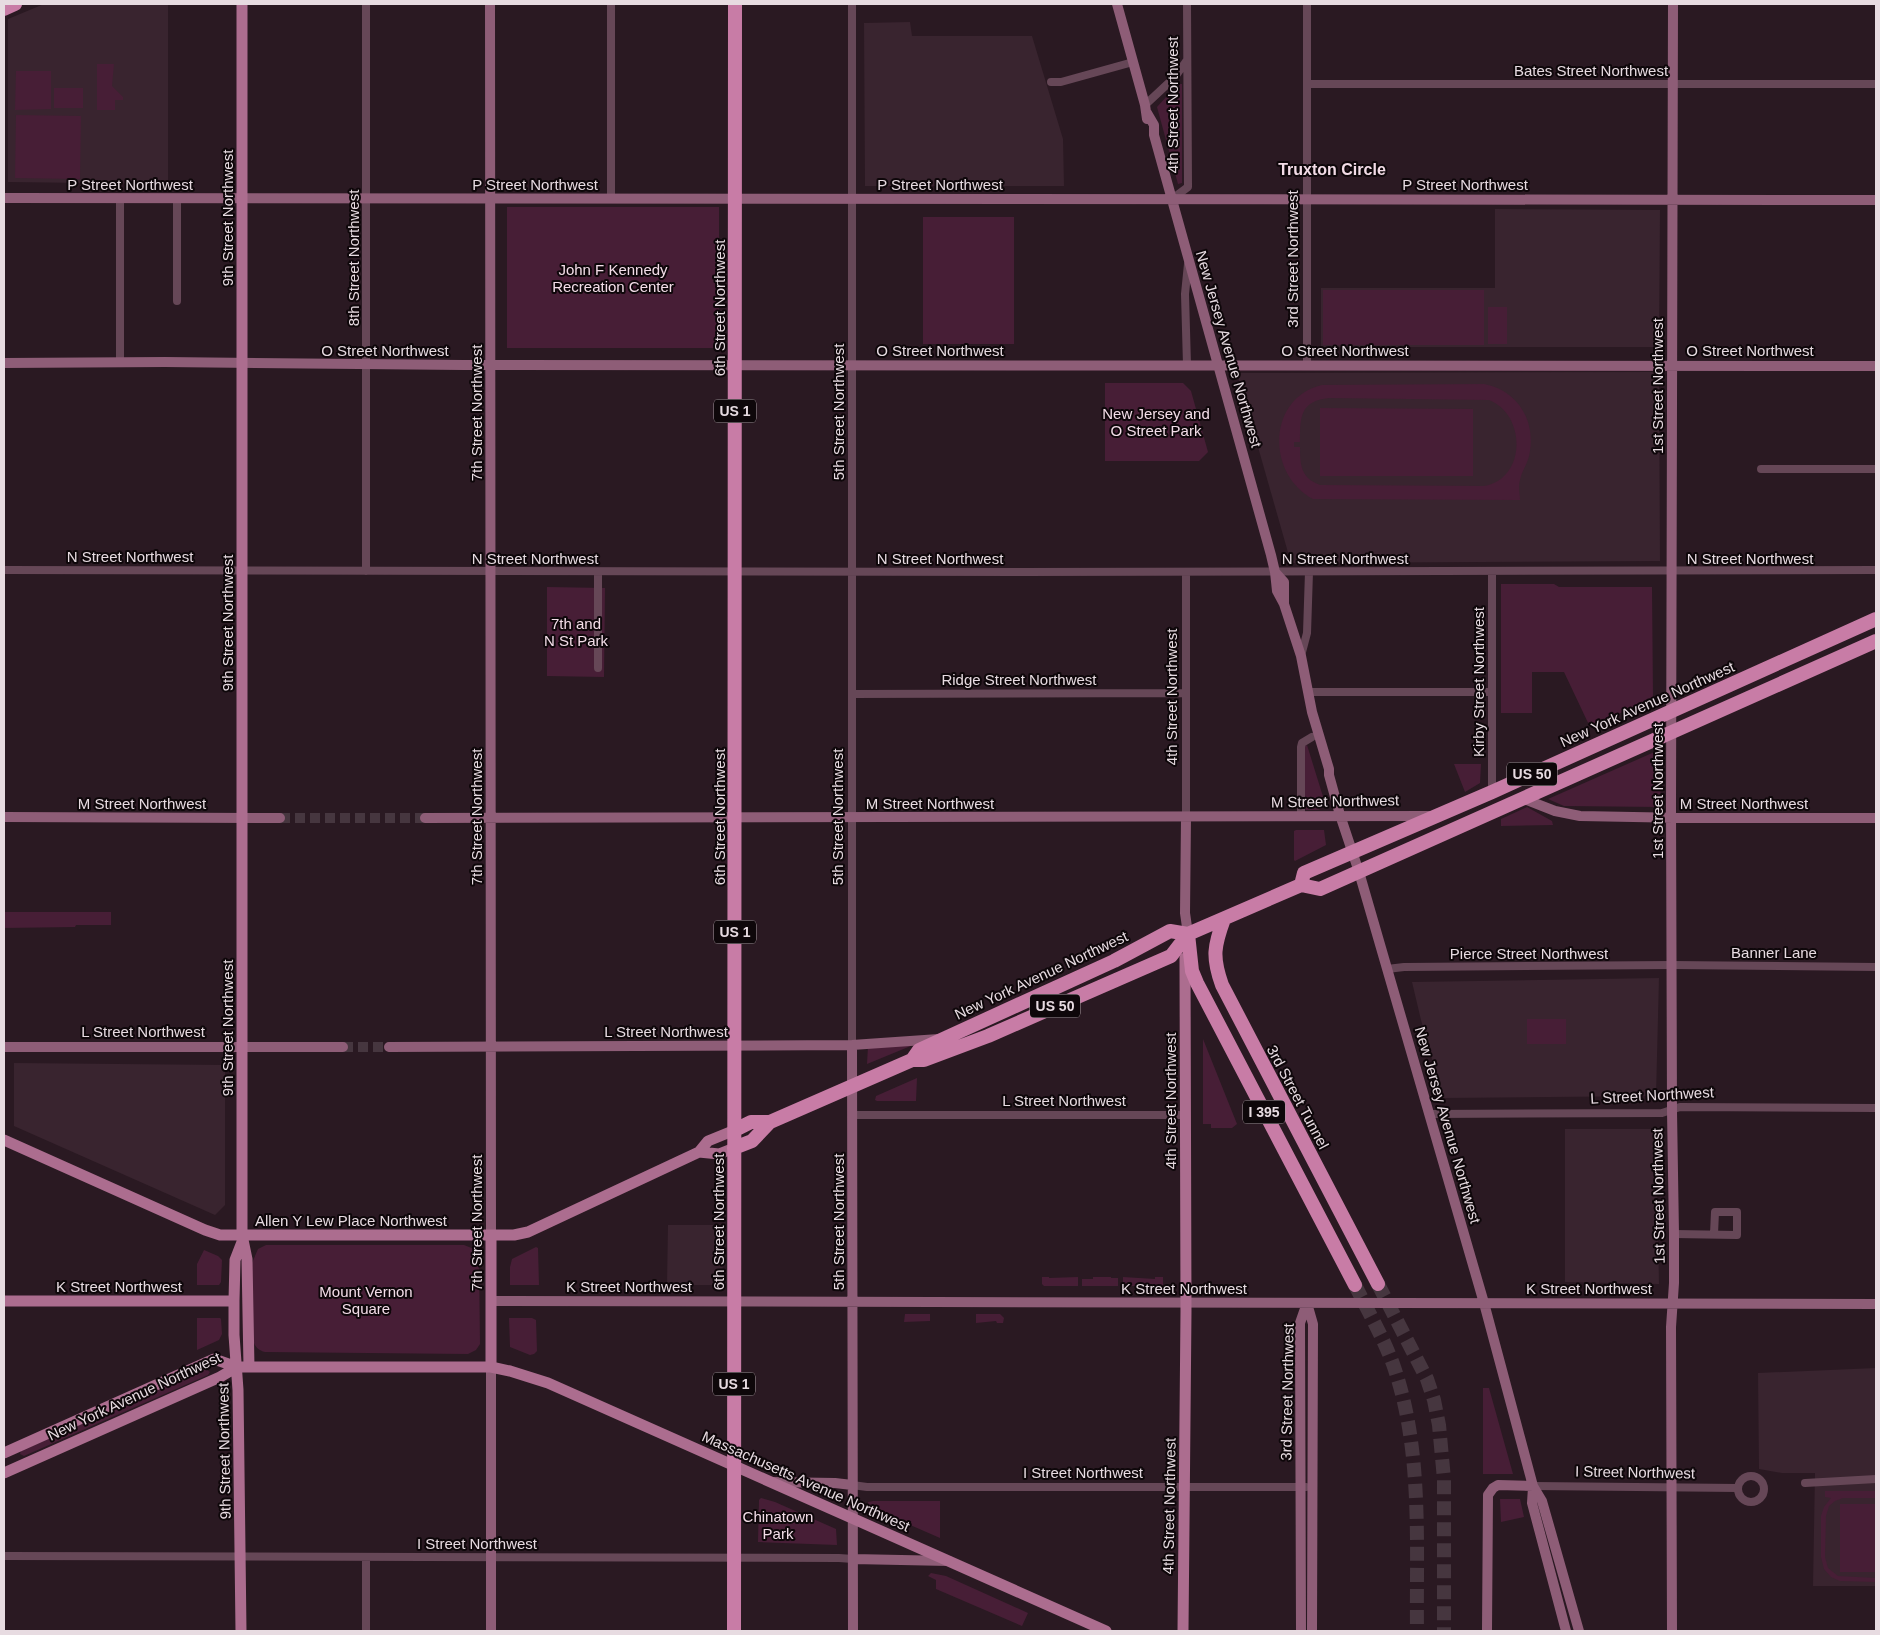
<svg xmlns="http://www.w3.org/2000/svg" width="1880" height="1635" viewBox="0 0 1880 1635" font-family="Arial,sans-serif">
	<rect width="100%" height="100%" fill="#2a1922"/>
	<!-- built -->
	<path fill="#39242f" d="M 44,4 L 168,4 L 168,184 L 8,182 L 8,19 Z
		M 910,22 L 912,36 L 1032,36 L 1063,139 L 1064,186 L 865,186 L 864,23 Z
		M 1495,209 L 1660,210 L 1659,347 L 1321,347 L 1321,288 L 1495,288 Z
		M 1659,372 L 1660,561 L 1291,563 L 1237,373 Z
		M 1659,978 L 1656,1096 L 1443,1098 L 1421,1020 L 1412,982 Z
		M 14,1063 L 225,1065 L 225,1205 L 215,1215 L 14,1126 Z
		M 1565,1129 L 1656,1129 L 1659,1284 L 1565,1282 Z
		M 668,1225 L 722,1225 L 723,1285 L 667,1285 Z
		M 1876,1368 L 1876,1586 L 1813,1586 L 1815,1473 L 1782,1473 L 1759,1469 L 1758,1373 Z"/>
	<!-- green -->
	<path fill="#471e36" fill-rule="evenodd" d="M 97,64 L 114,64 L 112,86 L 123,97 L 123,100 L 115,100 L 115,110 L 97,110 Z
		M 16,71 L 51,71 L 51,109 L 15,110 Z
		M 1178,84 L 1182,84 L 1182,183 L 1178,184 L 1157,107 Z
		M 54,88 L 83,88 L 83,108 L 54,108 Z
		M 16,115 L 81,116 L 80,179 L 15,178 Z
		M 507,207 L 719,207 L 719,348 L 507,348 Z
		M 923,217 L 1014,217 L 1014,344 L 923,344 Z
		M 1323,290 L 1484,290 L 1484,345 L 1323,345 Z
		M 1488,307 L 1507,307 L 1507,344 L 1488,344 Z
		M 1105,383 L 1183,383 L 1191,391 L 1208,452 L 1199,461 L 1105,461 Z
		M 1484,384 C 1516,390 1535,418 1530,451 C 1529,462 1522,470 1520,480 C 1518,486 1520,494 1520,500 L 1313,499 C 1266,474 1267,398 1322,385 ZM 1329,398 L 1489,400 C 1527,415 1526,479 1484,486 L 1320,485 C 1301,478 1300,465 1300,447 L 1294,447 L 1294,451 L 1294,433 L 1294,442 L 1300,442 C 1300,417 1300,401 1329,398 Z
		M 1320,408 L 1473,409 L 1473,476 L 1320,476 Z
		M 1501,584 L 1554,584 L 1559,587 L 1652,587 L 1653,698 L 1590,727 L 1564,672 L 1532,672 L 1532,713 L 1501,713 Z
		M 547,587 L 605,588 L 604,677 L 547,676 Z
		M 1307,745 L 1325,803 L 1323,808 L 1318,810 L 1306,810 L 1304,807 L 1304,747 Z
		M 1659,750 L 1661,807 L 1564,806 L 1548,799 Z
		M 1454,764 L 1481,764 L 1480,783 L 1465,792 Z
		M 1527,807 L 1552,821 L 1553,825 L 1501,826 L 1501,819 Z
		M 1296,830 L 1324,830 L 1326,845 L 1295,861 L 1294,860 L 1294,831 Z
		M 4,912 L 111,912 L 111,925 L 76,925 L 75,927 L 4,928 Z
		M 1527,1019 L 1566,1019 L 1566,1044 L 1527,1044 Z
		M 1203,1039 L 1237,1124 L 1232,1128 L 1211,1128 L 1211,1124 L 1203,1124 Z
		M 918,1043 L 867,1064 L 868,1046 Z
		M 917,1078 L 916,1101 L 877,1101 L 875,1100 L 876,1096 Z
		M 266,1245 L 464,1245 L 474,1249 L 479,1257 L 480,1344 L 476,1350 L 468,1354 L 265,1352 C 258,1350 255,1347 253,1340 L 252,1263 L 258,1249 Z
		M 536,1247 L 538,1248 L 539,1285 L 510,1285 L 510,1267 L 512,1259 Z
		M 204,1250 L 218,1256 L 222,1260 L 221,1282 L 219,1285 L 197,1285 L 197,1264 Z
		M 1042,1277 L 1049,1277 L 1049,1278 L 1078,1277 L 1078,1286 L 1044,1286 L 1042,1284 Z
		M 1093,1277 L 1111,1277 L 1111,1278 L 1118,1278 L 1118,1286 L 1082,1286 L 1082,1279 L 1093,1279 Z
		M 1123,1277 L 1155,1279 L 1155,1277 L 1163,1277 L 1163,1286 L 1123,1286 Z
		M 905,1314 L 930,1314 L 930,1321 L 904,1322 Z
		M 976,1314 L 1000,1314 L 1004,1318 L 1003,1323 L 997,1323 L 996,1321 L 976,1323 Z
		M 197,1318 L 220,1318 L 221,1319 L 222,1334 L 219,1340 L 197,1350 Z
		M 509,1318 L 532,1318 L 536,1320 L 537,1351 L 534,1354 L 530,1355 L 510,1347 Z
		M 206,1369 L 210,1372 L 208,1375 L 24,1456 L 20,1454 L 21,1451 Z
		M 1483,1388 L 1489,1388 L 1513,1474 L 1483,1474 Z
		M 1825,1491 L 1876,1491 L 1876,1498 L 1843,1498 L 1835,1501 L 1829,1506 L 1826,1516 L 1825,1557 L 1828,1568 L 1838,1576 L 1876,1578 L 1876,1582 L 1840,1581 L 1831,1577 L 1824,1569 L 1821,1557 L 1821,1516 L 1824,1507 L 1831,1498 L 1825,1497 Z
		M 761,1498 L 775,1502 L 836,1529 L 837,1545 L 758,1542 L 759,1500 Z
		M 1500,1499 L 1520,1499 L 1524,1517 L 1501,1522 Z
		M 873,1501 L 940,1501 L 940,1538 L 869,1507 L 868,1502 Z
		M 1840,1504 L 1876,1504 L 1876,1572 L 1840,1572 Z
		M 931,1573 L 946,1576 L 1028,1613 L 1022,1626 L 936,1589 L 936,1580 L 928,1576 Z"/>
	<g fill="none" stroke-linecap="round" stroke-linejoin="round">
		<!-- secondary-tunnel -->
		<path stroke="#46363f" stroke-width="10" stroke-dasharray="10 5" stroke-linecap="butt" d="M 280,818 L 425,818
			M 343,1047 L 389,1047"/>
		<!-- highway-tunnel -->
		<path stroke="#46363f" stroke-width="14" stroke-dasharray="14 7" stroke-linecap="butt" d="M 1378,1284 L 1427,1379 L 1434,1400 L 1439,1425 L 1444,1479 L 1444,1631
			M 1355,1285 C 1368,1311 1383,1337 1393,1364 C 1423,1449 1416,1543 1417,1631"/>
		<!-- street -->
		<path stroke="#664757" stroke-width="8" d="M 852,4 L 852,1045
			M 1051,82 L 1061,82 L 1133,62
			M 1307,84 L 1876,84
			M 1145,105 L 1175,77 L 1187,60
			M 611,199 L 611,4
			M 1172,199 L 1188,187 L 1187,4
			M 177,301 L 177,199
			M 120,363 L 120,199
			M 1187,365 L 1185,294 L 1188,264
			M 1307,365 L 1307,4
			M 1761,469 L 1876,469
			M 4,570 L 1020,572 L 1876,570
			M 366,571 L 366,4
			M 598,572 L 598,668
			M 1186,572 L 1186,817
			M 1492,572 L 1492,792
			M 1301,656 L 1307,633 L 1309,572
			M 1309,692 L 1492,692
			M 852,694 L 1186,693
			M 1301,815 L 1301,747 L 1302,743 L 1312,737
			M 1387,969 L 1404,967 L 1672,965 L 1876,967
			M 1429,1114 L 1662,1113 L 1680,1107 L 1876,1108
			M 853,1115 L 1185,1115
			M 1674,1234 L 1737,1235 L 1737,1212 L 1715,1212 L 1714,1234
			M1738 1489a13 13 0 1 1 26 0a13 13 0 1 1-26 0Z
			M 1805,1483 L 1876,1479
			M 852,1485 L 867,1487 L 1306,1487
			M 1533,1486 L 1738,1488
			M 4,1556 L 839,1558 L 853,1559
			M 366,1631 L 366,1558"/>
		<!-- secondary -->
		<path stroke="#8e5d77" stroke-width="10" d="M 490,4 L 491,1235
			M 1117,4 L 1145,105 L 1147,119
			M 1147,113 L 1154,125 L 1154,135 L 1271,555 L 1275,572 L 1277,591 L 1284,604 L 1301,656 L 1312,712 L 1329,769 L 1329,775 L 1340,815 L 1359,872 L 1484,1303 L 1533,1486 L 1542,1501 L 1579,1631
			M 4,198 L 1876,200
			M 4,363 L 165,362 L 463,365 L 1876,366
			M 1275,572 L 1284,582 L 1284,603
			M 1524,799 L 1555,811 L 1580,816 L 1686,818 L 1876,818
			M 4,817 L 280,818
			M 1186,817 L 1185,913 L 1188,934
			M 425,818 L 1432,816
			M 852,1045 L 853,1631
			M 4,1047 L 343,1047
			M 389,1047 L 852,1045 L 939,1039
			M 491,1301 L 1876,1304
			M 1307,1303 L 1313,1324 L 1312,1631
			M 491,1367 L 491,1631
			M 771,1482 L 835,1483 L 852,1485
			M 1533,1487 L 1532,1503 L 1566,1631
			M 853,1559 L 949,1561
			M 1301,1631 L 1300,1323 L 1307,1303
			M 1487,1631 L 1488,1495 L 1493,1488 L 1498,1485 L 1533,1486
			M 1672,1631 L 1671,1327 L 1674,1283 L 1674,1234 L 1672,1111 L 1671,806 L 1673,4"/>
		<!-- primary -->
		<path stroke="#ac6d8f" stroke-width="11" d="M 242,4 L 242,1235 L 247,1259 L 249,1367
			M 4,1140 L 205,1230 L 220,1235 L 514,1235 L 528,1232 L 699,1152 L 708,1141 L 735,1130
			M 699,1152 L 719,1154 L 734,1148
			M 491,1235 L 491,1367
			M 4,1301 L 234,1301
			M 4,1453 L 214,1359 L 237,1367 L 491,1367 L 510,1371 L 548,1383 L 1106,1631
			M 4,1473 L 220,1377 L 237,1367
			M 241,1631 L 238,1390 L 234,1335 L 234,1301 L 235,1260 L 242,1242
			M 1183,1631 L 1186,1311 L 1185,958"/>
		<!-- highway -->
		<path stroke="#c87ca6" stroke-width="14" d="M 4,9 L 15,4
			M 1301,885 L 1304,873 L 1492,792 L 1876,619
			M 1224,919 C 1214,946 1212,957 1222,985 L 1378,1284
			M 1188,934 L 1192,971 L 1197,983 L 1355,1285
			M 912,1060 L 919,1050 L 1114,961 L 1170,931 L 1188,934
			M 735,1130 L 751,1122 L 770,1122 L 912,1060 L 924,1060 L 988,1036 L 1171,956 L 1188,934 L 1301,885 L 1320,889 L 1876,641
			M 734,1148 L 752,1141 L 770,1122
			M 734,1631 L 735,4"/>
	</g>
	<g text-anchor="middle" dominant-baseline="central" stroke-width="4" stroke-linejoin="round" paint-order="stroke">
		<!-- shield labels -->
		<g fill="#0e070a" stroke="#a69ba0" stroke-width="1">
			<rect x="714" y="399.5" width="42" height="23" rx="4"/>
			<rect x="1507" y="762.5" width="50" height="23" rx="4"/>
			<rect x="714" y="920.5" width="42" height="23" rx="4"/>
			<rect x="1030" y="994.5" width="50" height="23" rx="4"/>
			<rect x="1243" y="1100.5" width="42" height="23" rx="4"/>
			<rect x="713" y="1372.5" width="42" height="23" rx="4"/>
		</g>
		<g font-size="14" font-weight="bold" fill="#e7dbe1">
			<text x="735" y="411">US 1</text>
			<text x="1532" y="774">US 50</text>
			<text x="735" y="932">US 1</text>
			<text x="1055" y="1006">US 50</text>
			<text x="1264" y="1112">I 395</text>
			<text x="734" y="1384">US 1</text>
		</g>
		<!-- street labels -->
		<g font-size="15" fill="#e7dbe1" stroke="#0e070a">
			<text x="1591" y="70">Bates Street Northwest</text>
			<text transform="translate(1172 105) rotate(-90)">4th Street Northwest</text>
			<text x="130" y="184">P Street Northwest</text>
			<text x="535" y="184">P Street Northwest</text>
			<text x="940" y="184">P Street Northwest</text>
			<text x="1465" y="184">P Street Northwest</text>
			<text transform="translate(227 218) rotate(-90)">9th Street Northwest</text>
			<text transform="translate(353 258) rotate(-90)">8th Street Northwest</text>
			<text transform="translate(1292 259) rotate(-90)">3rd Street Northwest</text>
			<text transform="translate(719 308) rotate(-90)">6th Street Northwest</text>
			<text transform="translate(1229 349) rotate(74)">New Jersey Avenue Northwest</text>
			<text x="385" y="350">O Street Northwest</text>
			<text x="940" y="350">O Street Northwest</text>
			<text x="1345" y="350">O Street Northwest</text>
			<text x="1750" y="350">O Street Northwest</text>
			<text transform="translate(1657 386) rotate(-90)">1st Street Northwest</text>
			<text transform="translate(838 412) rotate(-90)">5th Street Northwest</text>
			<text transform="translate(476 413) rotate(-90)">7th Street Northwest</text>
			<text x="130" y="556">N Street Northwest</text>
			<text x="535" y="558">N Street Northwest</text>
			<text x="940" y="558">N Street Northwest</text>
			<text x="1345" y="558">N Street Northwest</text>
			<text x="1750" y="558">N Street Northwest</text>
			<text transform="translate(227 623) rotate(-90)">9th Street Northwest</text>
			<text x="1019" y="679">Ridge Street Northwest</text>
			<text transform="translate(1478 682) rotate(-90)">Kirby Street Northwest</text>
			<text transform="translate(1171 697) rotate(-90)">4th Street Northwest</text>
			<text transform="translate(1647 704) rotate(-24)">New York Avenue Northwest</text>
			<text transform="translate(1657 791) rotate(-90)">1st Street Northwest</text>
			<text transform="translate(1335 801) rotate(-1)">M Street Northwest</text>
			<text x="142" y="803">M Street Northwest</text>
			<text x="930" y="803">M Street Northwest</text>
			<text x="1744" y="803">M Street Northwest</text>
			<text transform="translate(476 817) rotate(-90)">7th Street Northwest</text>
			<text transform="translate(719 817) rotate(-90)">6th Street Northwest</text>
			<text transform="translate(837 817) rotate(-90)">5th Street Northwest</text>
			<text x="1774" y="952">Banner Lane</text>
			<text x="1529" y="953">Pierce Street Northwest</text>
			<text transform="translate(1041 975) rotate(-25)">New York Avenue Northwest</text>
			<text transform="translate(227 1028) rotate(-90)">9th Street Northwest</text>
			<text x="143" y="1031">L Street Northwest</text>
			<text x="666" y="1031">L Street Northwest</text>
			<text transform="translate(1652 1095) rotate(-3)">L Street Northwest</text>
			<text transform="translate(1298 1097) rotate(62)">3rd Street Tunnel</text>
			<text x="1064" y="1100">L Street Northwest</text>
			<text transform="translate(1170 1101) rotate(-90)">4th Street Northwest</text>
			<text transform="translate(1448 1125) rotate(74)">New Jersey Avenue Northwest</text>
			<text transform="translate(1658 1196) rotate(-91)">1st Street Northwest</text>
			<text x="351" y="1220">Allen Y Lew Place Northwest</text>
			<text transform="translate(718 1222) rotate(-90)">6th Street Northwest</text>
			<text transform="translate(838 1222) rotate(-90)">5th Street Northwest</text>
			<text transform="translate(476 1223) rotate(-90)">7th Street Northwest</text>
			<text x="119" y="1286">K Street Northwest</text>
			<text x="629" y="1286">K Street Northwest</text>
			<text x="1184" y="1288">K Street Northwest</text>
			<text x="1589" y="1288">K Street Northwest</text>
			<text transform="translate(1287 1392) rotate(-89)">3rd Street Northwest</text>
			<text transform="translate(134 1396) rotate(-25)">New York Avenue Northwest</text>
			<text transform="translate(224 1451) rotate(-91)">9th Street Northwest</text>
			<text x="1083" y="1472">I Street Northwest</text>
			<text transform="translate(1635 1472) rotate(1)">I Street Northwest</text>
			<text transform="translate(806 1481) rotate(24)">Massachusetts Avenue Northwest</text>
			<text transform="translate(1169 1506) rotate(-89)">4th Street Northwest</text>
			<text x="477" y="1543">I Street Northwest</text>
		</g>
		<!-- park labels -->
		<g font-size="15" fill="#f3dde8" stroke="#0e070a">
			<text x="613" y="269">John F Kennedy<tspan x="613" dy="17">Recreation Center</tspan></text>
			<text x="1156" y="413">New Jersey and<tspan x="1156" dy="17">O Street Park</tspan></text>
			<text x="576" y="623">7th and<tspan x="576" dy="17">N St Park</tspan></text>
			<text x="366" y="1291">Mount Vernon<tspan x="366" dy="17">Square</tspan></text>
			<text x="778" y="1516">Chinatown<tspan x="778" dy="17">Park</tspan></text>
		</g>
		<!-- neighbourhood labels -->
		<g font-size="16" font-weight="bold" fill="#f2dbe6" stroke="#0e070a">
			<text x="1332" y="169">Truxton Circle</text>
		</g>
	</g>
	<!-- border -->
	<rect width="1880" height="1635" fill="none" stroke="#e7dbe1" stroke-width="10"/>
</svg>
